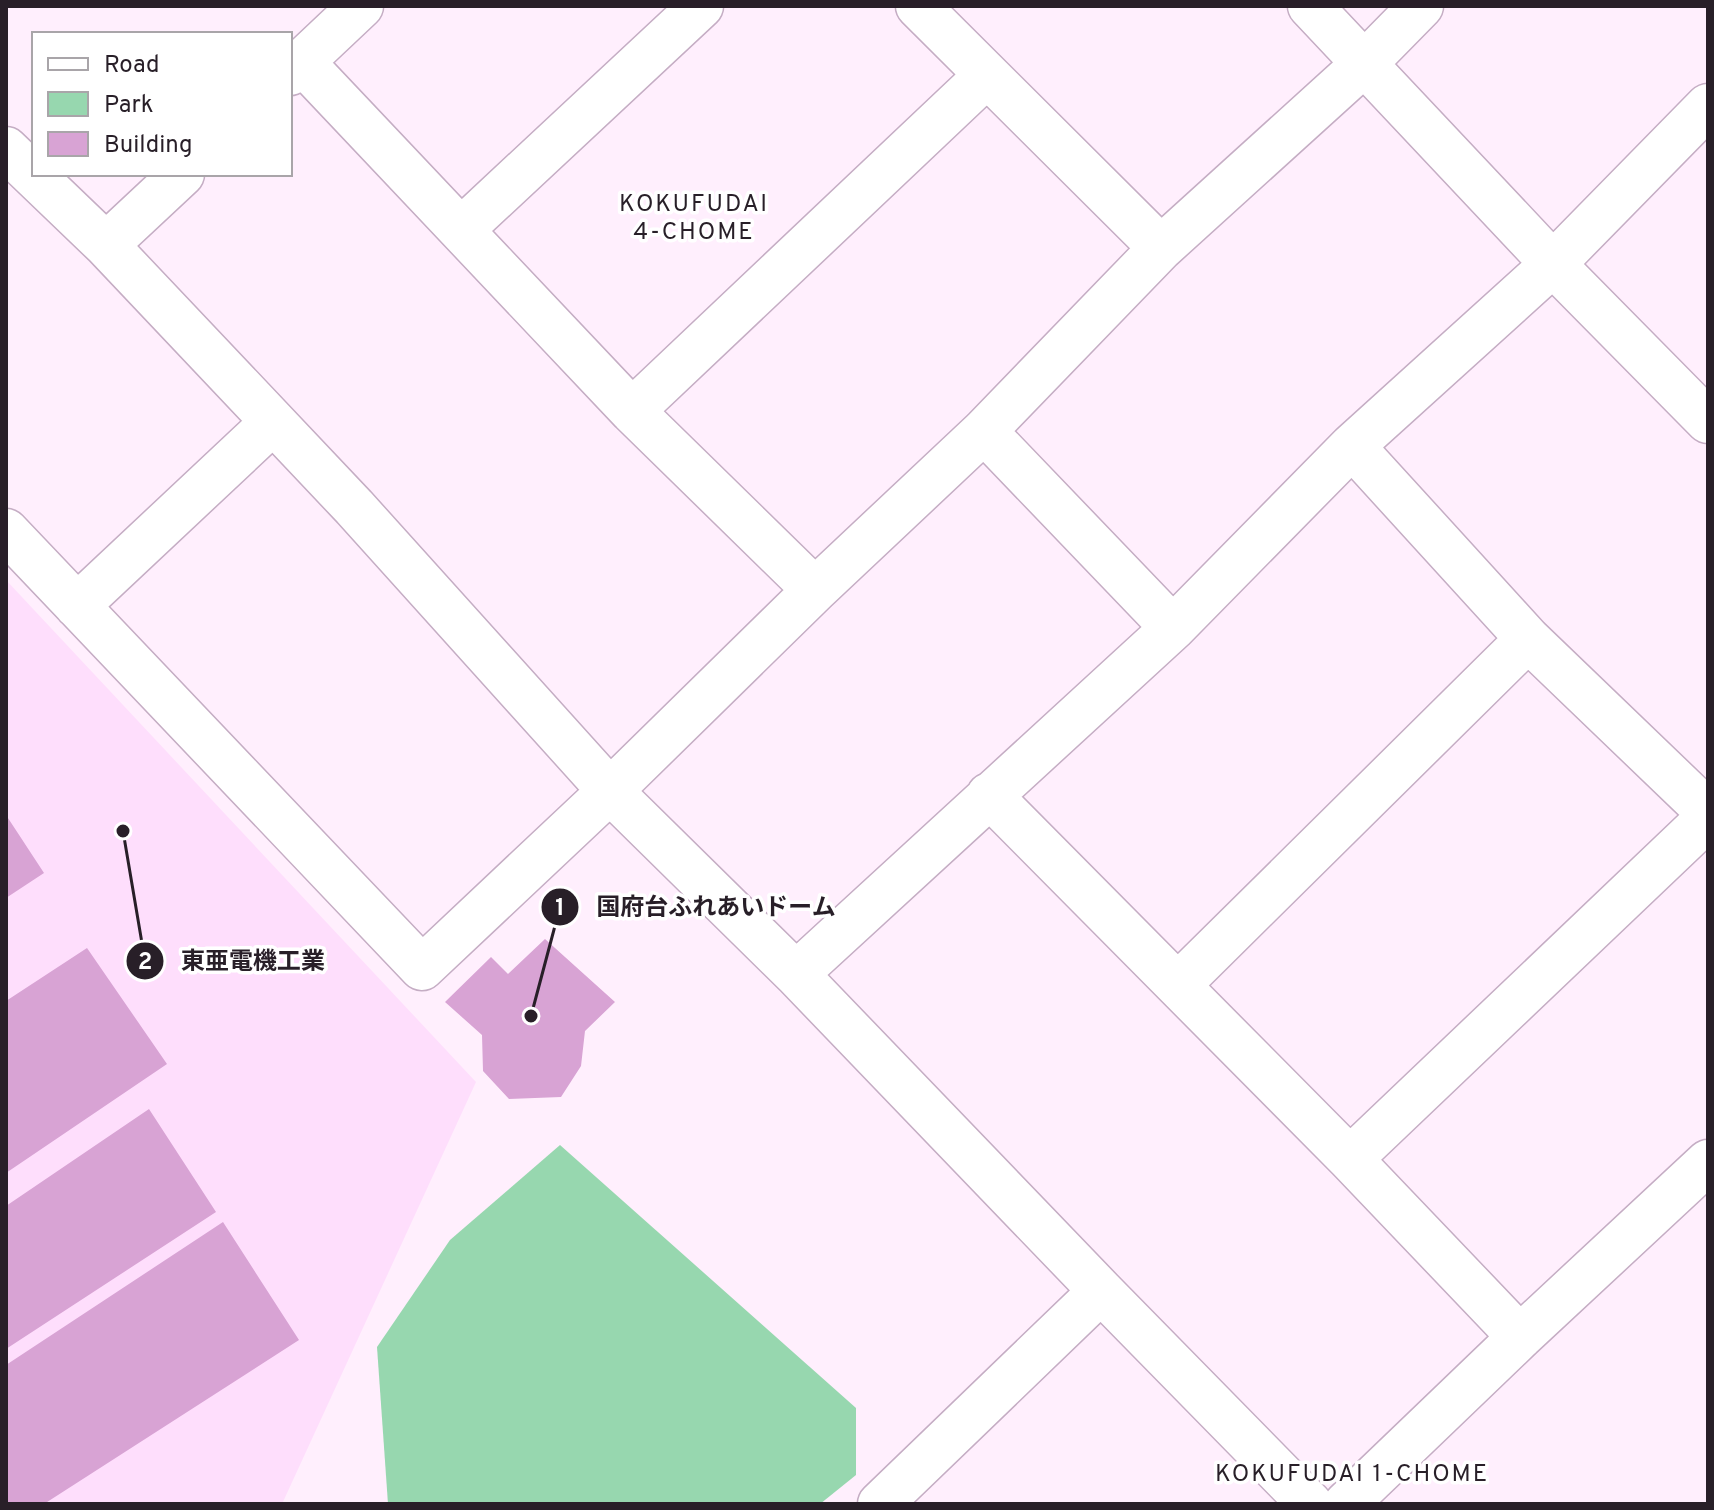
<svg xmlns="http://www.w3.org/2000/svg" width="1714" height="1510" viewBox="0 0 1714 1510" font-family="Overpass,'Noto Sans JP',sans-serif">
	<rect width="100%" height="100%" fill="#ffeffd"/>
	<!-- built -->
	<path fill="#fedefc" d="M 6,580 L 476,1082 L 282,1504 L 6,1504 Z"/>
	<!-- green -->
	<path fill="#97d7af" d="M 560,1145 L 856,1408 L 856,1475 L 820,1504 L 388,1504 L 377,1347 L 450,1240 Z"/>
	<!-- building -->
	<path fill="#d8a3d4" d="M 6,815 L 44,873 L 6,898 Z
		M 545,939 L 615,1002 L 585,1031 L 581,1066 L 561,1097 L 509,1099 L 483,1071 L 482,1035 L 445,1002 L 491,957 L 508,974 Z
		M 87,948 L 167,1064 L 6,1173 L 6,1001 Z
		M 149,1109 L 216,1212 L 6,1349 L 6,1206 Z
		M 223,1222 L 299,1340 L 44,1504 L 6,1504 L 6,1365 Z"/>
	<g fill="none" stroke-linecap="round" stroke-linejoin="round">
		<!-- minor casing -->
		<g stroke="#c5adc4" stroke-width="47">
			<path id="minor" d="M 918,6 L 1161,248
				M 1310,6 L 1553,264 L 1708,421
				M 302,62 L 632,411 L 815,590
				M 290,73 L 361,6
				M 6,149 L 106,245 L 354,507 L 610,791 L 796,974 L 1101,1291 L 1310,1504
				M 462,229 L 701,6
				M 106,245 L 182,174
				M 632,411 L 987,75
				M 984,431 L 1173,628
				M 1352,446 L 1528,639 L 1708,812
				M 6,531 L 422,968 L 610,791 L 815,590 L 984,431 L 1161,248 L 1365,63 L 1421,6
				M 77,606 L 273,422
				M 989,795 L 1350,1159 L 1520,1337
				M 796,974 L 1173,628 L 1352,446 L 1553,264 L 1708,106
				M 1178,985 L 1528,639
				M 1350,1159 L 1708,818
				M 880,1504 L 1101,1291
				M 1346,1504 L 1520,1337 L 1708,1162"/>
		</g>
		<!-- minor -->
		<use href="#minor" stroke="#fff" stroke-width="44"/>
	</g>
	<g text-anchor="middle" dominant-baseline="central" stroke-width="7" stroke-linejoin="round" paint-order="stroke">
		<!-- neighbourhood labels -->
		<g font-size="24" letter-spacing="2" fill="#281f28" stroke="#fff">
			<text x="694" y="205">KOKUFUDAI<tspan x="694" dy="28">4-CHOME</tspan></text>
			<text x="1352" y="1475">KOKUFUDAI 1-CHOME</text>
		</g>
	</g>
	<!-- callouts -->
	<path fill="none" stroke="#281f28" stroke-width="3" d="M531 1016L560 907M123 831L145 961"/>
	<g fill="#281f28" stroke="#fff" stroke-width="3">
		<circle cx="531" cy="1016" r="8"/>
		<circle cx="123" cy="831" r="8"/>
		<circle cx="560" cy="907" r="20"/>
		<circle cx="145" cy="961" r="20"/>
	</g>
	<g font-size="24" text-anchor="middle" font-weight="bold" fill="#fff">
		<text x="560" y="915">1</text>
		<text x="145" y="969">2</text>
	</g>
	<g font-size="24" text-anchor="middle" font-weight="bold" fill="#281f28" stroke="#fff" stroke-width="7" stroke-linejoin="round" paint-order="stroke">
		<text x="716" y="915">国府台ふれあいドーム</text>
		<text x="253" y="969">東亜電機工業</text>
	</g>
	<!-- border -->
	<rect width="1714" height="1510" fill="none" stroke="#281f28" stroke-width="16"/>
	<!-- legend -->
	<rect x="32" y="32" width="260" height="144" fill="#ffffff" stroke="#a9a5a9" stroke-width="2"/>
	<rect x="48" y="58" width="40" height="12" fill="#ffffff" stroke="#a9a5a9" stroke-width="2"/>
	<text x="104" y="72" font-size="24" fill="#281f28">Road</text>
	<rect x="48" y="92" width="40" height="24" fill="#97d7af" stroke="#a9a5a9" stroke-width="2"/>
	<text x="104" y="112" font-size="24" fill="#281f28">Park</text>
	<rect x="48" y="132" width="40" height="24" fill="#d8a3d4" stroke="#a9a5a9" stroke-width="2"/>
	<text x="104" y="152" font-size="24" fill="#281f28">Building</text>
</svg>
